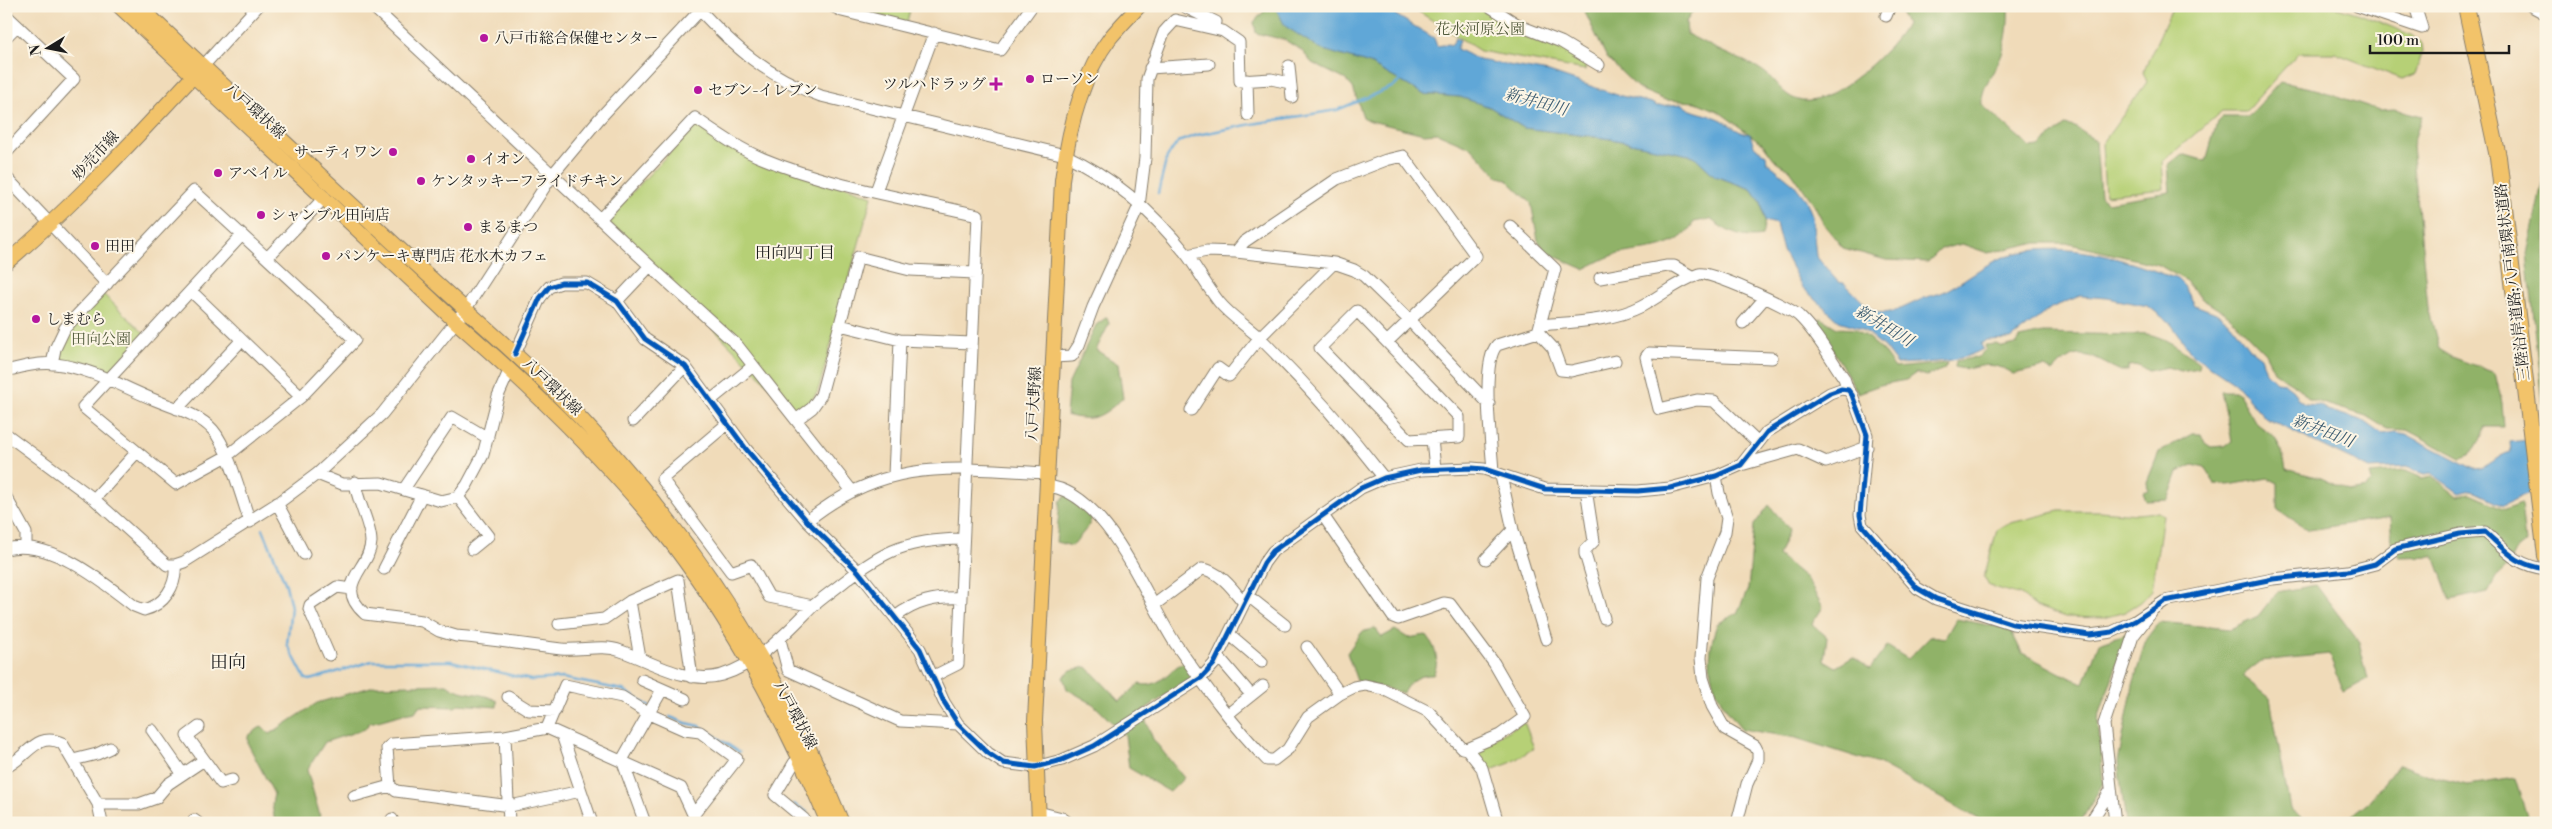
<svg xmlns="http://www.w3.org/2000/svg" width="2552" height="829" viewBox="0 0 2552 829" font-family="'Libre Bodoni','Noto Serif JP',serif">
	<rect width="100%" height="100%" fill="#fcf5e5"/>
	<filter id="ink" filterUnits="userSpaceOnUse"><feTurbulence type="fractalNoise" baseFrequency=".02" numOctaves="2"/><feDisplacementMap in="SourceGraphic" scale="10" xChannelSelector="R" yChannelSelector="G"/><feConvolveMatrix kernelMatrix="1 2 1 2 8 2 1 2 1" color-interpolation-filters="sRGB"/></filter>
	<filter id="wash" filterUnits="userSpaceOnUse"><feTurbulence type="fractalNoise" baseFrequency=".0096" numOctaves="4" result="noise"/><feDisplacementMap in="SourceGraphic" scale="20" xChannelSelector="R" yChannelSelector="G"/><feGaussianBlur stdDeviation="1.12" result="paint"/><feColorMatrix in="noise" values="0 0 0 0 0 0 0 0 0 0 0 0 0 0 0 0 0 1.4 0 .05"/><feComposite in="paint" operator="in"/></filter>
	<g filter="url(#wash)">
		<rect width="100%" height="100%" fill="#f0dbb9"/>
		<!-- green -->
		<path fill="#b6d076" stroke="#697649" d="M 841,6 L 911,6 L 907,22 Z
			M 1410,6 L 1484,6 L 1587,60 L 1585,70 L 1480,51 Z
			M 2173,6 L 2220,8 L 2334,6 L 2360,14 L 2411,35 L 2421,43 L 2422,54 L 2415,74 L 2402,79 L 2335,53 L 2298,53 L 2246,111 L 2222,111 L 2162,162 L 2164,189 L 2105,195 L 2102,144 L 2147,82 L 2143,72 Z
			M 699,126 L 720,141 L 872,196 L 820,384 L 817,393 L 801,412 L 795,412 L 609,222 L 609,217 L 694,127 Z
			M 103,294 L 145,334 L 109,372 L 59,360 L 58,356 L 67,332 Z
			M 2059,511 L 2099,511 L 2137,514 L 2158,512 L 2163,515 L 2152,590 L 2141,602 L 2125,612 L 2103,618 L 2065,617 L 2035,606 L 2021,595 L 1989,586 L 1984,577 L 1997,530 L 2007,524 Z
			M 1522,723 L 1525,724 L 1534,748 L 1510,763 L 1488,771 L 1473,750 Z"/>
		<!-- forest -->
		<path fill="#90b267" stroke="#566742" d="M 1269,6 L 1276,7 L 1320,49 L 1370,64 L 1423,94 L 1460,97 L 1490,107 L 1524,128 L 1611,139 L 1694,156 L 1715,176 L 1751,189 L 1761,202 L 1765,221 L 1762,236 C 1742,240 1726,231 1710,219 L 1694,222 C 1677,251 1649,248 1619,254 C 1607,256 1595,264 1584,269 L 1545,252 L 1538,240 L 1531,203 L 1506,179 L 1499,177 L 1472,148 L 1437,133 L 1424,134 L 1367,120 L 1363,117 L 1353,88 L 1346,80 L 1312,63 L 1302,51 L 1285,40 L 1256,33 L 1254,22 Z
			M 1582,6 L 1696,6 L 1686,22 L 1687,34 C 1699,40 1712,47 1725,53 C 1740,60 1756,64 1769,76 C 1779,86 1786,98 1802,101 C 1832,106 1894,49 1906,24 L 1898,6 L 2008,6 C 2009,23 2007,38 2002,54 C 1996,71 1980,87 1982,105 L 2031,148 L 2039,147 L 2065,125 L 2075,127 L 2096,141 L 2100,196 L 2107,202 L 2170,192 L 2168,165 L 2182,154 L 2206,161 L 2217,122 L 2222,117 L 2248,117 L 2280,82 L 2320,90 L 2379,110 L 2395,109 L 2422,116 L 2412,146 L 2428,307 L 2439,349 L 2452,357 L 2495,373 L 2502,403 L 2504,427 L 2485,427 C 2479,442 2477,455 2460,458 L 2407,430 L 2387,429 L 2366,416 L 2309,399 L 2299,388 L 2275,373 L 2265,353 L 2229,316 L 2202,299 L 2186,281 L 2159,265 L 2066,243 L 2033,243 L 1988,253 L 1962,244 L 1941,249 L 1928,262 L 1886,260 L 1843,248 L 1825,226 L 1814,204 L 1790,170 L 1774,159 L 1763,144 L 1718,111 L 1696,102 L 1665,100 L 1639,89 L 1607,58 Z
			M 2546,166 L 2546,429 L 2527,254 Z
			M 1107,317 L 1109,324 L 1096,350 L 1118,364 L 1123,398 C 1102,416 1095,423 1066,415 L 1069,383 L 1096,325 Z
			M 1821,318 L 1837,328 L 1856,329 L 1866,336 L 1882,350 L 1895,368 L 1947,363 L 1944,369 L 1926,376 L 1916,373 L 1906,380 L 1880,385 L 1858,393 L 1824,335 L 1818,320 Z
			M 2043,333 L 2132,335 C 2154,328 2182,349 2199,363 L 2198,368 L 2181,371 L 2167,367 L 2148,371 L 2139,365 L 2128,366 L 2128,371 L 2121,371 C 2091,358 2079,342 2053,372 L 2045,367 L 2013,374 C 1984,355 1977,374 1955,367 L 1956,361 L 1978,357 L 1986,349 L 1985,345 L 1996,344 L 2002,347 L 2016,344 L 2019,338 Z
			M 2221,391 L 2234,391 L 2239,394 L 2256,423 L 2274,436 L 2282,451 L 2286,469 L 2320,478 L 2349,491 L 2366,488 L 2372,481 L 2370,474 L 2406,471 L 2422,478 L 2432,476 L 2457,496 L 2470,494 L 2505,509 L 2521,503 L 2525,543 L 2515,551 L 2507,567 L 2496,577 L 2488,592 L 2450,600 L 2434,556 L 2399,557 L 2392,543 L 2390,517 L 2309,530 L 2278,510 L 2278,483 L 2268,478 L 2229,485 L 2215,484 L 2205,468 L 2193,465 L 2178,472 L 2168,500 L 2146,501 L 2143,492 L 2148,490 L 2147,482 L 2159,452 L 2192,434 L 2201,434 L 2205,443 L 2211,447 L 2225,446 L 2232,441 Z
			M 1067,495 L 1092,517 L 1088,527 L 1072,546 L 1056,542 L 1060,501 Z
			M 1769,505 L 1789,529 L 1778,555 L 1806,578 L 1823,607 L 1812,624 L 1827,637 L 1824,660 L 1836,667 L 1853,657 L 1870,669 L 1887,646 L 1908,659 L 1930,636 L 1945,638 L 1956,619 L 2010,629 L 2022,653 L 2070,678 L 2084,683 L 2099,643 L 2131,632 L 2118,661 L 2098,719 L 2103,783 L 2080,823 L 1986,823 L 1879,764 L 1796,738 L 1742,729 C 1712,694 1702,669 1717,624 L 1737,613 L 1748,589 L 1754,525 Z
			M 2316,585 L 2359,642 L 2368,679 L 2344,692 L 2329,654 L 2261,661 L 2242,676 L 2270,698 L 2290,809 L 2309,823 L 2126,823 L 2118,762 L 2133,685 L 2146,639 L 2159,622 L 2230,629 L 2258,616 L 2277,592 Z
			M 1375,628 L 1382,637 L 1395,630 L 1408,638 L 1426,635 C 1436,647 1440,661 1433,675 C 1418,675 1411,679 1403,693 L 1357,681 L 1347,653 L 1362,632 Z
			M 1184,662 L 1194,677 L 1142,711 L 1153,739 L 1184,778 L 1170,792 L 1129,768 L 1125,735 L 1093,704 L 1067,689 L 1063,677 L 1071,670 L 1087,667 L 1120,701 L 1139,684 C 1160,689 1167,671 1184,662 Z
			M 447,684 C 461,696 482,691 497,701 L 497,707 L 459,704 L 455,707 L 419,706 L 415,712 C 398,714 385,720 369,723 L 365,729 L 325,742 L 307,770 L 322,823 L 275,823 L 272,804 L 274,794 L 248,744 L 248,736 L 262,726 L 270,734 L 317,703 L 374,686 Z
			M 2399,764 L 2434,777 L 2468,785 L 2515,778 L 2529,823 L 2341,823 L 2368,802 Z"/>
		<!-- water -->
		<path fill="#61a7d7" stroke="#3e627a" d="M 1275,6 L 1381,6 L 1434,38 L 1437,46 L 1448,44 L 1451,45 L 1456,38 L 1460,40 L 1457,49 L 1479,60 L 1549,72 L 1617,95 L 1652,103 L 1656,106 L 1682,104 C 1692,114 1709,113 1722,120 C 1733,126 1737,133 1750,134 L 1754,146 L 1766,155 L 1767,162 L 1794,184 L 1806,200 L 1812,215 L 1816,256 L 1838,282 L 1844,283 C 1853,291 1865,306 1875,311 C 1890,317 1908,305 1922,299 C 1930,295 1939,295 1947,290 C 1971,277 1989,259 2017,253 C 2073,241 2126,260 2177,279 L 2184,286 L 2195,305 L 2216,313 L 2231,324 L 2249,348 L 2261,357 L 2266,372 L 2276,382 L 2284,383 L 2293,390 L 2298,399 L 2304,404 L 2319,405 L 2327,410 L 2364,421 L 2382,434 L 2395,432 L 2406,434 L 2474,469 C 2489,469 2496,455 2511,452 L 2510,442 L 2546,438 L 2546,485 L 2503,505 L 2471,490 L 2459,493 L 2431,473 L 2425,474 L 2406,467 L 2370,469 L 2265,418 L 2235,383 L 2193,355 L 2171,324 L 2148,306 L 2107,298 L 2080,296 L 2051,308 L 2011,339 L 1986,340 L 1981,344 L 1983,349 C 1958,364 1925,362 1897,364 L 1884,347 L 1861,328 L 1839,321 L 1802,287 L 1783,251 L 1776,224 L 1765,221 L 1761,202 L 1751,189 L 1715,176 L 1694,156 L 1611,139 L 1524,128 L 1490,107 L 1460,97 L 1423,94 L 1370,64 L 1320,49 L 1285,26 Z"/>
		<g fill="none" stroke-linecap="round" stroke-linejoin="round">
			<!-- stream -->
			<path stroke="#61a7d7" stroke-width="2.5" d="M 1158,193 L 1167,157 L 1178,142 L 1197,135 L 1252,124 L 1337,110 L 1392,87 L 1403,79
				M 263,529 L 286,585 L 291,607 L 287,644 L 305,678 L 309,680 L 317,678 L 372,661 L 451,661 L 531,680 L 562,678 L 623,690 L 649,706
				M 670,717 L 686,723 L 700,726 L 739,752
				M 794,804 L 807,812"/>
		</g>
	</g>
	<g filter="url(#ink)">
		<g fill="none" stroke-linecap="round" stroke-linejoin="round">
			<!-- minor casing -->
			<g stroke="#867c6a" stroke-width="13">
				<path id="minor" d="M 372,6 L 650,266 L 617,301
					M 696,6 C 734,47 767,77 821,96 L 1065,155 C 1113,177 1154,213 1187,255 C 1198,270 1207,287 1219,302 C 1231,317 1250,328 1264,342 C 1308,386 1346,429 1384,478
					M 832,6 L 842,11 L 1000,50 L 1032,6
					M 1183,6 L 1216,22 L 1215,27
					M 1489,6 L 1520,26 L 1561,42 L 1599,65
					M 2357,6 L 2422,28 L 2415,6
					M 2531,6 L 2546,14
					M 6,15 L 74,79 L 6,153
					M 1886,16 L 1890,6
					M 6,37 L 17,26
					M 204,65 L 258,6
					M 1289,66 L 1292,97
					M 1150,68 L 1209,64
					M 1247,80 L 1248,115
					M 6,177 L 107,284
					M 876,191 L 934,33
					M 600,219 L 695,118 C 717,133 739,149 764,159 C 829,186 909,199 978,215 L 958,664 L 932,677
					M 1236,252 L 1244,242 L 1337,179 L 1386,160 L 1403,156 L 1476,256 L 1387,342
					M 1187,255 L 1207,251 L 1236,252 L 1334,263 L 1354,270 L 1364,276 L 1409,320 L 1489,404
					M 267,258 L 325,197
					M 650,266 L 737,345 L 852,491
					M 1600,278 L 1667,266 L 1674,266 L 1693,277
					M 191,291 L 301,397
					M 1357,311 L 1459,417 L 1459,437 L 1409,440 L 1320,348 Z
					M 1743,323 L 1764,299
					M 840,325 L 900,340 L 972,343
					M 1541,325 C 1574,322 1613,321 1642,306 C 1661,296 1678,281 1699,274 C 1709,270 1791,308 1799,316 C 1817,333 1830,358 1844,378 L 1848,390
					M 1538,332 L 1553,348 L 1561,370 L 1571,371 L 1615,361
					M 515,354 L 540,298 L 549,287 L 561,283 L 587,283 L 617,301 L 645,339 L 685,366 L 746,449 L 807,521 L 858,571 L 920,649 L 944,702 L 958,724 L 988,753 L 1003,763 L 1035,767 L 1062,760 L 1094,746 L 1201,678 L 1214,664 L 1264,563 L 1273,551 L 1361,488 L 1384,478 L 1421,470 L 1472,468 L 1484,469 L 1545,489 L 1638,491 L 1670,488 L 1716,476 L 1741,465 L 1767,432 L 1830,393 L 1841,389 L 1848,390 L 1852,395 L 1867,435 L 1860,515 L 1862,525 L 1917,588 L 1936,599 L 2013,624 L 2090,635 L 2112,632 L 2135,621 L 2165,601 L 2273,579 L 2348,571 L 2375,564 L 2395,549 L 2460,534 L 2485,532 C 2506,551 2517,566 2546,569
					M 1053,357 L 1072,356 L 1079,345 L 1093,307 L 1139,206 L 1145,158 L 1147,79 L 1164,32 L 1175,20 L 1223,31 L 1239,42 L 1240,81 L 1271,79 L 1290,83
					M 52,364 L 55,349 L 65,328 L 194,191 C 248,240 301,290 355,340 L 301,397 L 227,456 L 176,484 L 83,407 L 242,235
					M 6,371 C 21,367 39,362 55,364 C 91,368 123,387 155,400 C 174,408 199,414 213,430 C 228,447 242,499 250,522
					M 711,400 L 753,366
					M 177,409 L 241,341
					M 1191,410 L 1218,368 L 1229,376 L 1260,337 L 1334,263
					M 796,420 L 812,408 L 821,395 L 858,257 L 910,270 L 975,273
					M 633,421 L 685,366
					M 727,424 L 662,479 L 731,572 L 751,565 L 769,597 L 813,606
					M 6,434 L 94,499 L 167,565 L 175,565 L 184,562 L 281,501 L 317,474 L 382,414 L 465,310 L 553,174 L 599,119 L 704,6
					M 1432,439 L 1435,469
					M 1757,442 L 1714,401 L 1697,400 L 1659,409 L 1646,357 L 1649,353 L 1772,358
					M 1741,465 L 1798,449 L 1826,462 L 1867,447
					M 1493,473 C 1492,446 1480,363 1497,345 L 1538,332 L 1555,269 L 1510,226
					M 317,474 L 342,484 L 381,483 L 441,501 L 458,497 L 467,485 L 483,455 L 498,396 L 510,369
					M 894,475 L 900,340
					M 1501,476 L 1513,530 L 1546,639
					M 1716,476 L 1719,493 L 1727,518 L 1725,532 L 1707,578 L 1701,658 L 1703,678 L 1712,706 L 1725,729 L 1755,746 L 1758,752 L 1758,760 L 1747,784 L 1737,823
					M 355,482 C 357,502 371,524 371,542 C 370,569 332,584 365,614 L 422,621 L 439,631 L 456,636 C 491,639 526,645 561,649 C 581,651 602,644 621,651 C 652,662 688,685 722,675 C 758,664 786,633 812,607 C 822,598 834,590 845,581 C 886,549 909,540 962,539
					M 1046,486 C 1107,490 1146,599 1175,643 C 1203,683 1232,725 1267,760 L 1274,760 L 1288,749 L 1308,717 L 1340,694 L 1354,687 L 1365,685 L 1383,689 L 1429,712 L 1462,748 L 1467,749 L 1482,768 L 1498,823
					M 404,489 L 452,417 L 488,438
					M 1586,489 L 1594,541 L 1585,550 L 1585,554 L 1604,618
					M 6,497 L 26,533 L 26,547
					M 458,497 L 488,536 L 472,549
					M 94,499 L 136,453
					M 277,503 L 304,554
					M 1322,514 L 1393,617 L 1398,619 L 1444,603 L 1450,604 L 1494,663 L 1525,717 L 1500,735 L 1467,749
					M 807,521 C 886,457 952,468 1047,473
					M 6,549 C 50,538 102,581 134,606 L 144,610 C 164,605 177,586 175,565
					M 1486,559 L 1513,530
					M 384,569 L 422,495
					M 1247,595 L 1285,625
					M 630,601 L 640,658
					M 1154,605 L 1202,569 C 1220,571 1233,589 1244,603
					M 895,617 C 916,601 935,597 961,598
					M 559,624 L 604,619 L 630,601 L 678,580 L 692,677
					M 1229,634 L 1262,662
					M 780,640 L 788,670 L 900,721 L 958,724
					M 1307,647 L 1340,694
					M 329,655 L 309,609 L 310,605 L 337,587 L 352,589
					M 1218,656 L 1247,690
					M 642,680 L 685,699
					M 508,697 L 529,710 L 555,711
					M 1228,714 L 1263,686
					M 199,727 L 187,736 L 221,783 L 232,780
					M 547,728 L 565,685 L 622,697 L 649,714 L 685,730 L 700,732 L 737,759 L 694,814
					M 152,730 L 182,773
					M 562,735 L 592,823
					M 505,736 L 509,823
					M 73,760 L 97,754 L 110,748
					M 6,767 C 28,757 36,731 62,743 L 98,804 L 102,823
					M 581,791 L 510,806 L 396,791 L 390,786 L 387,748 L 392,744 L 505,736 L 547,728 L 681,788 L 697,823
					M 354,796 L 390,786
					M 98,804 L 139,804 L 156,798 L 168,784 L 204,760
					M 1038,812 L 1062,818 L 1069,823
					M 194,820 L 198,823
					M 6,821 L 7,823
					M 392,823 L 392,819
					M 645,823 L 622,760 L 662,690
					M 800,823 L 804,819 L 775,795 L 794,763 L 800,759
					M 2090,823 L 2111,790
					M 2115,823 L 2104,724 L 2133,636 L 2151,613"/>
			</g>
			<!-- major casing -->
			<g stroke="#867c6a" stroke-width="16">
				<path id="major" d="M 119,6 L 456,322 C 524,381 588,442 646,511 C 721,600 783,715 828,823
					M 139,6 C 232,94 326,180 419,267 C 463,308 509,347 552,389 C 677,513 776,660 842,823
					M 6,263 C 75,204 136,138 198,71
					M 1039,823 L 1035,721 L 1062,180 C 1068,134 1081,76 1110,38 C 1119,27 1129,17 1139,6"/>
			</g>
			<!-- highway casing -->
			<g stroke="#867c6a" stroke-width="18">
				<path id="highway" d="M 2466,6 L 2498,157 L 2546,556"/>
			</g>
			<!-- minor -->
			<use href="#minor" stroke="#fff" stroke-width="11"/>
			<!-- major -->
			<use href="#major" stroke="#f2c36a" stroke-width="14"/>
			<!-- highway -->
			<use href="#highway" stroke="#f2c36a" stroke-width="16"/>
			<!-- cycleway casing -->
			<g stroke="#fcf5e5" stroke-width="8">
				<path id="cycleway" d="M 515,354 L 540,298 L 549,287 L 561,283 L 587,283 L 617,301 L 645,339 L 685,366 L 746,449 L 807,521 L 858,571 L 920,649 L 944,702 L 958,724 L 988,753 L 1003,763 L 1035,767 L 1062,760 L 1094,746 L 1201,678 L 1214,664 L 1264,563 L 1273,551 L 1361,488 L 1384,478 L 1421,470 L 1472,468 L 1484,469 L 1545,489 L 1638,491 L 1670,488 L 1716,476 L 1741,465 L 1767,432 L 1830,393 L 1841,389 L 1848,390 L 1852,395 L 1867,435 L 1860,515 L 1862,525 L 1917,588 L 1936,599 L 2013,624 L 2090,635 L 2112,632 L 2135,621 L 2165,601 L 2273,579 L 2348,571 L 2375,564 L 2395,549 L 2460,534 L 2485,532 C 2506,551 2517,566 2546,569"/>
			</g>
			<!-- cycleway -->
			<use href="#cycleway" stroke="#0057b8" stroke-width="5"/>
		</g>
	</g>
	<!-- markers -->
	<g fill="#b5179e" stroke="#fcf5e5" stroke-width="2">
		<circle cx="484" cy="38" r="5"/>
		<circle cx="1030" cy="79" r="5"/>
		<path d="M993.5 76.5h5v5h5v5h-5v5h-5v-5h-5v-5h5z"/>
		<circle cx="698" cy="90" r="5"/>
		<circle cx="393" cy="152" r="5"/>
		<circle cx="471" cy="159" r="5"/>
		<circle cx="218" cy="173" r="5"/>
		<circle cx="421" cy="181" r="5"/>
		<circle cx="261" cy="215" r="5"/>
		<circle cx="468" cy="227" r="5"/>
		<circle cx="95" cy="246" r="5"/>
		<circle cx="326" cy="256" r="5"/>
		<circle cx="36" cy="319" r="5"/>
	</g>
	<g text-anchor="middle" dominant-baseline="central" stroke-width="4" stroke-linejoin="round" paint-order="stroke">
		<!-- park labels -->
		<g font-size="15" fill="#525b3c" stroke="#fcf5e5">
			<text x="1480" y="29">花水河原公園</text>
			<text x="101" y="339">田向公園</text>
		</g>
		<!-- poi labels -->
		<g font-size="15" fill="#1c1c1c" stroke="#fcf5e5" text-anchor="start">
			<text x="494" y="38">八戸市総合保健センター</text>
			<text x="1040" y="79">ローソン</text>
			<text x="986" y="84" text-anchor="end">ツルハドラッグ</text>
			<text x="708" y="90">セブン-イレブン</text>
			<text x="383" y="152" text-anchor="end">サーティワン</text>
			<text x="481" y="159">イオン</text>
			<text x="228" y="173">アベイル</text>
			<text x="431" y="181">ケンタッキーフライドチキン</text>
			<text x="271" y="215">シャンブル田向店</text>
			<text x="478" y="227">まるまつ</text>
			<text x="105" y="246">田田</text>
			<text x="336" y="256">パンケーキ専門店 花水木カフェ</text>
			<text x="46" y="319">しまむら</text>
		</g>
		<!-- street labels -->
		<g font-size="15" fill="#1c1c1c" stroke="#fcf5e5">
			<text transform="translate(255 111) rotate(42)">八戸環状線</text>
			<text transform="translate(96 156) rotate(-47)">妙売市線</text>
			<text transform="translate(2513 282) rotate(-97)">三陸沿岸道路;八戸南環状道路</text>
			<text transform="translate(552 387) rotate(44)">八戸環状線</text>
			<text transform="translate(1034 404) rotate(-87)">八戸大野線</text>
			<text transform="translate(795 715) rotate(62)">八戸環状線</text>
		</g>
		<!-- water labels -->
		<g font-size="16" font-style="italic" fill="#3b5b70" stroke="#fcf5e5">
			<text transform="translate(1536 102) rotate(15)">新井田川</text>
			<text transform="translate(1884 326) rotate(31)">新井田川</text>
			<text transform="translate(2323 431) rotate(21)">新井田川</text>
		</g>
		<!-- neighbourhood labels -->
		<g font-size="16" fill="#1c1c1c" stroke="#fcf5e5">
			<text x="795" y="253">田向四丁目</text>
		</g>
		<!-- quarter labels -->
		<g font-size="18" fill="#1c1c1c" stroke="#fcf5e5">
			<text x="228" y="662">田向</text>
		</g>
	</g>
	<!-- margin -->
	<rect width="2552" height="829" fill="none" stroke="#fcf5e5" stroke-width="25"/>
	<!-- north arrow -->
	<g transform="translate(48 48) rotate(260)" stroke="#fcf5e5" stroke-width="4" paint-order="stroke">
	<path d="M0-4L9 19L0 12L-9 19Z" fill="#1c1c1c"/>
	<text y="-8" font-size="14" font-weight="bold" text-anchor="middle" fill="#1c1c1c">N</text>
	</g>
	<!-- scale -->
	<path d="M2370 45v8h139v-8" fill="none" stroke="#1c1c1c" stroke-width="2.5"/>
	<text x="2377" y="45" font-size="15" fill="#1c1c1c" stroke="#fcf5e5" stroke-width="4" paint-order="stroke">100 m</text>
</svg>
